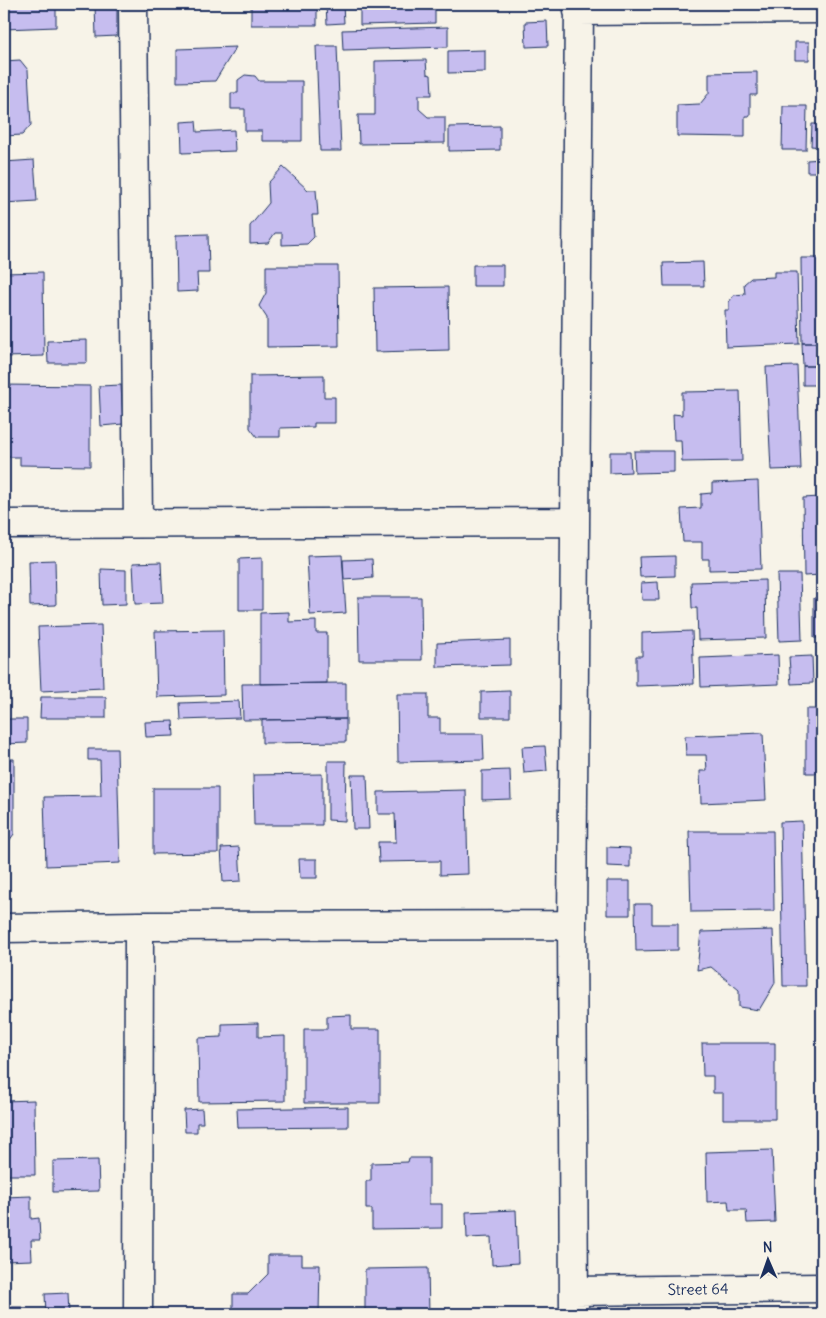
<svg xmlns="http://www.w3.org/2000/svg" width="826" height="1318" viewBox="0 0 826 1318" font-family="Delius,sans-serif">
	<rect width="100%" height="100%" fill="#f7f3e8"/>
	<filter id="ink" filterUnits="userSpaceOnUse"><feTurbulence type="fractalNoise" baseFrequency=".02" numOctaves="2"/><feDisplacementMap in="SourceGraphic" scale="10" xChannelSelector="R" yChannelSelector="G"/><feConvolveMatrix kernelMatrix="1 2 1 2 8 2 1 2 1" color-interpolation-filters="sRGB"/></filter>
	<g filter="url(#ink)">
		<!-- building -->
		<path fill="#c6bdef" stroke="#1b2f5e" d="M 4,4 L 56,4 L 56,27 L 4,29 Z
			M 95,4 L 117,4 L 117,36 L 96,37 Z
			M 251,4 L 317,4 L 317,25 L 251,25 Z
			M 326,4 L 343,4 L 344,23 L 327,24 Z
			M 360,4 L 435,4 L 435,23 L 360,25 Z
			M 547,21 L 548,46 L 526,47 L 525,22 Z
			M 448,27 L 448,47 L 343,50 L 342,30 Z
			M 795,42 L 809,42 L 809,60 L 795,60 Z
			M 316,46 L 337,46 L 341,151 L 320,151 Z
			M 236,47 L 215,81 L 177,82 L 177,49 Z
			M 485,50 L 485,72 L 448,73 L 448,51 Z
			M 20,60 L 28,70 L 31,125 L 22,135 L 4,136 L 4,61 Z
			M 426,60 L 427,74 L 431,75 L 432,95 L 419,95 L 419,109 L 428,117 L 445,117 L 445,143 L 359,144 L 358,115 L 375,115 L 375,61 Z
			M 757,72 L 757,95 L 750,95 L 750,116 L 745,116 L 745,137 L 677,136 L 677,105 L 700,104 L 709,93 L 709,73 Z
			M 245,75 L 255,76 L 259,81 L 302,81 L 302,141 L 262,141 L 262,131 L 245,131 L 245,109 L 231,109 L 231,93 L 238,93 L 238,80 Z
			M 783,106 L 807,106 L 806,150 L 782,150 Z
			M 196,121 L 197,132 L 234,130 L 235,151 L 182,153 L 181,122 Z
			M 812,124 L 822,124 L 822,147 L 811,146 Z
			M 500,126 L 500,150 L 449,151 L 449,127 Z
			M 822,159 L 822,172 L 807,172 L 807,160 Z
			M 34,160 L 37,201 L 4,203 L 4,162 Z
			M 283,167 L 308,190 L 316,190 L 318,215 L 312,215 L 314,237 L 307,244 L 282,245 L 282,233 L 275,233 L 268,243 L 250,244 L 250,226 L 269,203 L 268,183 Z
			M 208,234 L 209,273 L 197,273 L 198,291 L 177,292 L 176,235 Z
			M 801,258 L 822,258 L 822,282 L 818,283 L 820,343 L 802,343 Z
			M 703,262 L 704,286 L 664,286 L 663,263 Z
			M 473,265 L 503,265 L 503,286 L 473,286 Z
			M 266,266 L 338,266 L 339,346 L 267,347 L 267,318 L 259,306 L 266,293 Z
			M 43,272 L 44,356 L 4,357 L 4,273 Z
			M 774,272 L 797,272 L 799,344 L 726,347 L 725,310 L 729,310 L 729,302 L 734,295 L 745,294 L 744,284 L 751,278 L 774,277 Z
			M 448,287 L 449,350 L 375,352 L 374,288 Z
			M 87,340 L 87,363 L 48,363 L 47,341 Z
			M 802,343 L 822,343 L 822,366 L 803,366 Z
			M 797,366 L 801,469 L 771,470 L 766,367 Z
			M 803,366 L 822,366 L 822,385 L 803,385 Z
			M 324,375 L 324,397 L 335,397 L 335,423 L 314,423 L 314,427 L 280,428 L 280,437 L 257,437 L 250,428 L 250,376 Z
			M 4,385 L 90,386 L 90,466 L 20,465 L 20,457 L 6,457 L 6,468 L 4,468 Z
			M 121,385 L 123,424 L 101,426 L 99,386 Z
			M 740,391 L 742,461 L 682,462 L 681,440 L 674,440 L 673,414 L 682,415 L 682,392 Z
			M 634,451 L 674,451 L 674,472 L 635,473 Z
			M 610,452 L 630,452 L 631,472 L 610,473 Z
			M 758,481 L 761,569 L 709,570 L 709,559 L 702,559 L 702,542 L 683,542 L 681,509 L 701,508 L 701,494 L 712,493 L 712,483 Z
			M 820,497 L 822,500 L 822,575 L 804,576 L 803,498 Z
			M 342,555 L 346,613 L 310,615 L 307,556 Z
			M 675,556 L 675,576 L 640,577 L 639,557 Z
			M 262,558 L 262,610 L 239,610 L 239,559 Z
			M 372,559 L 373,578 L 344,580 L 343,560 Z
			M 55,560 L 56,605 L 30,606 L 29,561 Z
			M 161,562 L 163,603 L 135,604 L 133,563 Z
			M 101,569 L 126,570 L 126,604 L 102,605 Z
			M 777,574 L 800,574 L 802,640 L 779,641 Z
			M 765,580 L 766,638 L 698,640 L 697,608 L 692,608 L 691,582 Z
			M 658,582 L 659,600 L 642,600 L 641,583 Z
			M 358,597 L 421,597 L 422,660 L 359,660 Z
			M 814,598 L 822,598 L 822,638 L 814,638 Z
			M 289,612 L 289,622 L 316,621 L 316,633 L 327,633 L 327,683 L 260,684 L 260,613 Z
			M 101,625 L 103,688 L 41,691 L 38,627 Z
			M 4,630 L 5,630 L 4,683 Z
			M 223,630 L 224,695 L 157,697 L 155,631 Z
			M 692,631 L 694,684 L 636,686 L 636,656 L 642,656 L 642,633 Z
			M 510,640 L 510,665 L 437,667 L 437,643 Z
			M 778,655 L 779,684 L 701,687 L 700,658 Z
			M 812,656 L 813,683 L 791,684 L 789,657 Z
			M 346,683 L 346,719 L 243,720 L 242,684 Z
			M 510,691 L 510,717 L 481,717 L 481,692 Z
			M 397,694 L 428,694 L 428,718 L 440,718 L 440,734 L 483,734 L 484,760 L 398,762 Z
			M 41,697 L 106,697 L 106,718 L 40,718 Z
			M 239,701 L 240,718 L 181,720 L 180,703 Z
			M 806,709 L 822,709 L 822,773 L 806,773 Z
			M 4,719 L 27,719 L 27,743 L 4,744 Z
			M 346,719 L 346,742 L 262,743 L 262,720 Z
			M 173,721 L 174,736 L 146,737 L 145,722 Z
			M 763,733 L 766,800 L 701,803 L 700,771 L 707,771 L 706,755 L 686,755 L 685,736 Z
			M 545,746 L 547,771 L 524,773 L 522,747 Z
			M 88,749 L 117,749 L 120,863 L 46,866 L 44,797 L 101,796 L 100,760 L 88,760 Z
			M 4,759 L 14,759 L 14,834 L 4,848 Z
			M 328,761 L 346,761 L 345,821 L 328,820 Z
			M 510,770 L 511,799 L 482,800 L 482,771 Z
			M 322,774 L 322,825 L 254,825 L 253,775 Z
			M 351,775 L 367,775 L 369,829 L 353,829 Z
			M 153,788 L 218,788 L 218,853 L 153,854 Z
			M 466,790 L 468,874 L 440,875 L 440,861 L 379,862 L 378,842 L 396,842 L 395,814 L 378,814 L 378,792 Z
			M 802,821 L 806,986 L 783,986 L 780,822 Z
			M 689,831 L 773,831 L 774,911 L 691,912 Z
			M 239,847 L 241,881 L 223,882 L 221,848 Z
			M 607,847 L 630,848 L 630,867 L 607,866 Z
			M 299,859 L 317,859 L 317,878 L 300,878 Z
			M 607,881 L 630,881 L 630,915 L 607,915 Z
			M 635,904 L 652,904 L 652,924 L 678,924 L 678,950 L 636,951 Z
			M 773,930 L 775,983 L 759,1010 L 739,1007 L 739,990 L 711,967 L 697,970 L 701,932 Z
			M 351,1015 L 351,1029 L 380,1029 L 380,1103 L 304,1103 L 304,1029 L 327,1029 L 327,1016 Z
			M 258,1023 L 258,1037 L 285,1036 L 285,1101 L 199,1102 L 198,1038 L 222,1037 L 222,1024 Z
			M 702,1043 L 775,1043 L 775,1119 L 723,1119 L 723,1093 L 713,1093 L 713,1076 L 703,1076 Z
			M 34,1100 L 35,1175 L 4,1175 L 4,1101 Z
			M 348,1107 L 348,1127 L 238,1128 L 237,1109 Z
			M 202,1109 L 203,1123 L 197,1123 L 197,1132 L 185,1132 L 184,1110 Z
			M 772,1150 L 775,1222 L 747,1223 L 746,1210 L 729,1210 L 728,1201 L 707,1202 L 706,1152 Z
			M 409,1158 L 429,1158 L 429,1204 L 442,1204 L 442,1228 L 372,1229 L 372,1209 L 366,1209 L 366,1181 L 371,1181 L 371,1163 L 408,1162 Z
			M 98,1160 L 99,1191 L 53,1192 L 53,1161 Z
			M 31,1196 L 31,1219 L 39,1218 L 40,1240 L 31,1240 L 32,1260 L 4,1261 L 4,1197 Z
			M 516,1210 L 518,1263 L 492,1265 L 491,1237 L 467,1238 L 466,1212 Z
			M 268,1255 L 302,1255 L 302,1265 L 320,1265 L 319,1314 L 233,1314 L 233,1294 L 248,1294 L 268,1274 Z
			M 428,1268 L 429,1314 L 365,1314 L 365,1269 Z
			M 68,1293 L 69,1314 L 46,1314 L 45,1294 Z
			M 4,1307 L 22,1307 L 22,1314 L 4,1314 Z"/>
		<g fill="none" stroke-linecap="round" stroke-linejoin="round">
			<!-- minor casing -->
			<g stroke="#1b2f5e" stroke-width="31">
				<path id="minor" d="M 133,4 L 138,523
					M 578,11 L 822,9
					M 4,524 L 574,522
					M 4,928 L 139,926 L 572,925
					M 574,1291 L 822,1288
					M 138,1314 L 139,926
					M 574,1314 L 572,925 L 579,4"/>
			</g>
			<!-- minor -->
			<use href="#minor" stroke="#f7f3e8" stroke-width="28"/>
		</g>
	</g>
	<g text-anchor="middle" dominant-baseline="central" stroke-width="4.5" stroke-linejoin="round" paint-order="stroke">
		<!-- street labels -->
		<g font-size="15" fill="#1b2f5e" stroke="#f7f3e8">
			<text transform="translate(698 1289) rotate(-1)">Street 64</text>
		</g>
	</g>
	<!-- margin -->
	<rect width="826" height="1318" fill="none" stroke="#f7f3e8" stroke-width="20"/>
	<rect x="10" y="10" width="806" height="1298" fill="none" stroke="#1b2f5e" stroke-width="2" filter="url(#ink)"/>
	<!-- north arrow -->
	<g transform="translate(768 1260) rotate(358)" stroke="#f7f3e8" stroke-width="4" paint-order="stroke">
	<path d="M0-4L9 19L0 12L-9 19Z" fill="#1b2f5e"/>
	<text y="-8" font-size="14" font-weight="bold" text-anchor="middle" fill="#1b2f5e">N</text>
	</g>
</svg>
